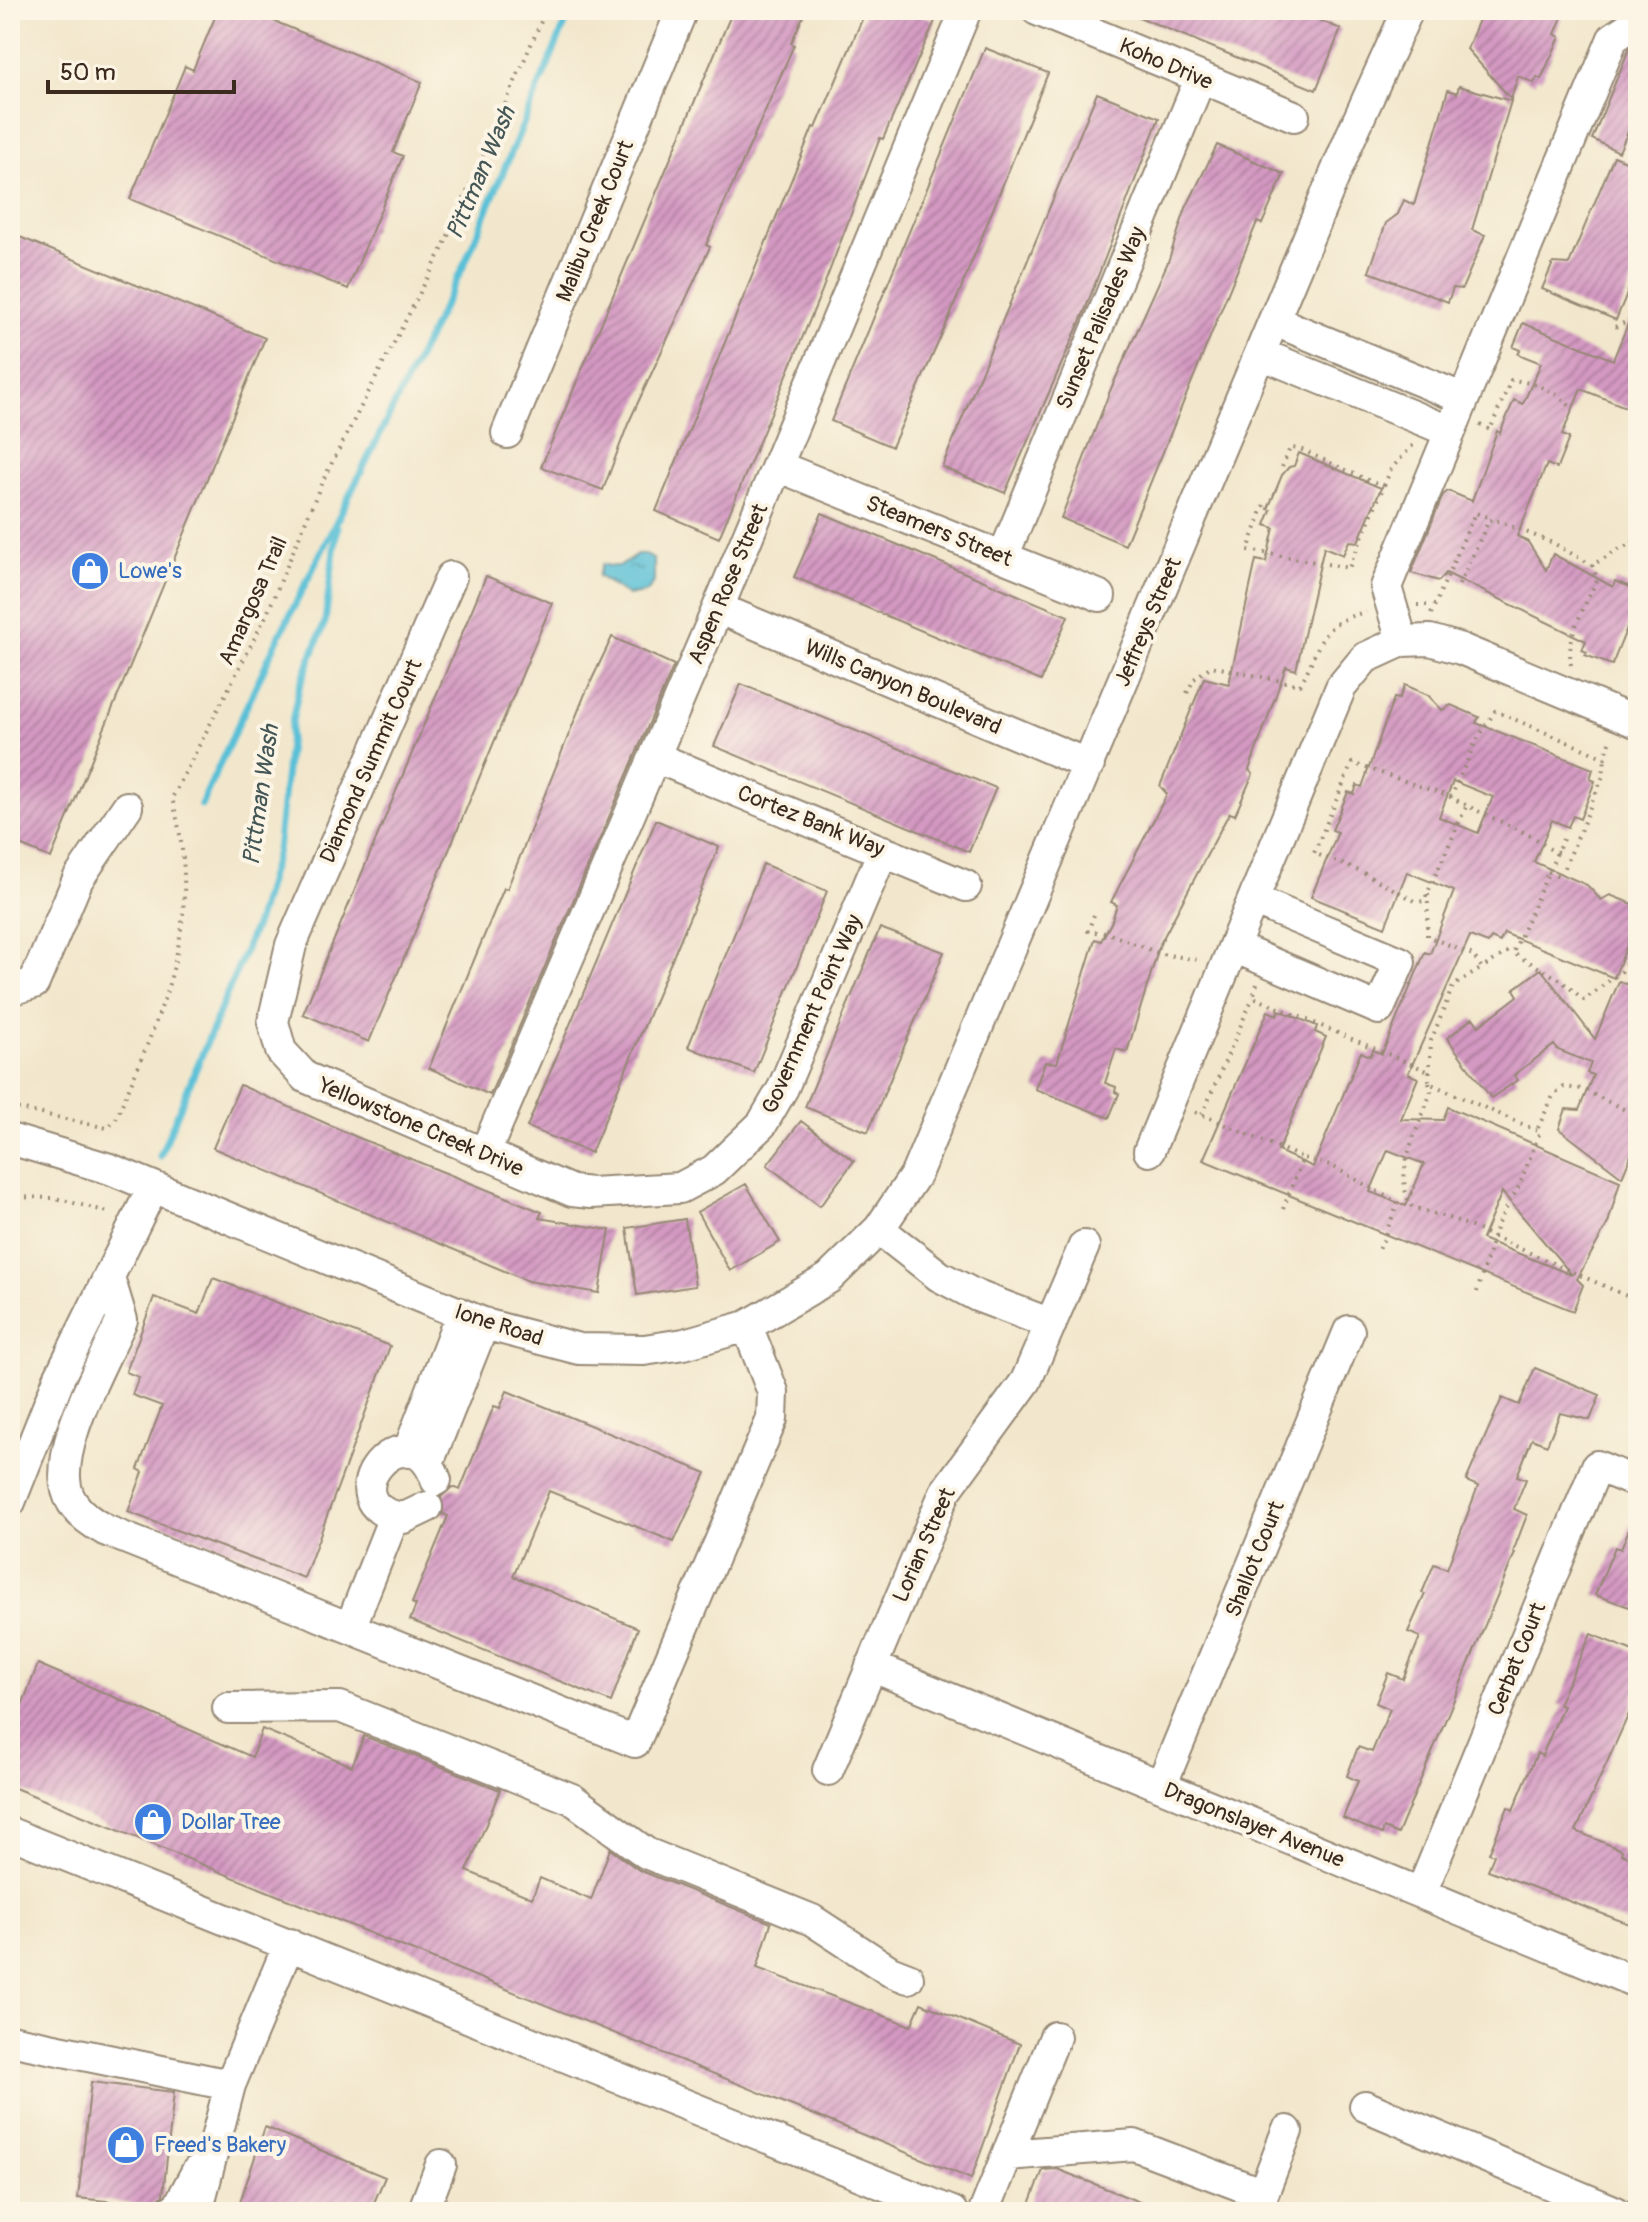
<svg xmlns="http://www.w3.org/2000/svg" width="1648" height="2222" viewBox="0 0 1648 2222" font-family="Pangolin,sans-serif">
	<defs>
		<pattern id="water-ripples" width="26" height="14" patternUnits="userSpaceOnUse" patternTransform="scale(2)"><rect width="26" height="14" fill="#59c0d7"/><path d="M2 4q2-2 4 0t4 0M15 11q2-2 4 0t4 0" fill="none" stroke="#4b9cae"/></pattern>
		<pattern id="building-hatch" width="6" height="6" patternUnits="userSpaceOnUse" patternTransform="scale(2)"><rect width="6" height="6" fill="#d499c2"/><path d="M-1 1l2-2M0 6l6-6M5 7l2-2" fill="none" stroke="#ad7d9d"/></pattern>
	</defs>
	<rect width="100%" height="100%" fill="#fcf5e5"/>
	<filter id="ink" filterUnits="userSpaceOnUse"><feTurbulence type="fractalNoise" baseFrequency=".0125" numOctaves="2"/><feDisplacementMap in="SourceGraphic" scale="16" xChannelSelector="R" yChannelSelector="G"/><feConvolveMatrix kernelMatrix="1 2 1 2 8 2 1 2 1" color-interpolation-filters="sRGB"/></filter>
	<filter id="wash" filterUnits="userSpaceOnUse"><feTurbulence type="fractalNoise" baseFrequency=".006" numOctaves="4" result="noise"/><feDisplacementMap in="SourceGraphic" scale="32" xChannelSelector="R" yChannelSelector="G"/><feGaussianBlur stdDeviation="1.8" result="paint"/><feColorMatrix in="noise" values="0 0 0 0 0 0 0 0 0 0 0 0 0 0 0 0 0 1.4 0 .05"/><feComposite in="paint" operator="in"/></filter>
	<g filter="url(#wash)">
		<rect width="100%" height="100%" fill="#f2e7cc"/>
		<!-- water -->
		<path fill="url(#water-ripples)" stroke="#4a757a" stroke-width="2" d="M 637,554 L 645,554 L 654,560 L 654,582 L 647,592 L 628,596 L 598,576 L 602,564 C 620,569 623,566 637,554 Z"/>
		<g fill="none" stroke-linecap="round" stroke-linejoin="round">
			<!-- stream -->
			<path stroke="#59c0d7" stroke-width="7" d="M 201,805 L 272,651 L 465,263 L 571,10
				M 160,1156 L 257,921 L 277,851 L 291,726 L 299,688 L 325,622 L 337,527"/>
		</g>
		<g id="blocks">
			<!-- building -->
			<path fill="url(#building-hatch)" fill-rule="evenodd" d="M 218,10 L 247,10 L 422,82 L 393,152 L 403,156 L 348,289 L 130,199 L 185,66 L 193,70 Z
				M 733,10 L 806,10 L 791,43 L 794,45 L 706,245 L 710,247 L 628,424 L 603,490 L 541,467 Z
				M 866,10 L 910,10 L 935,21 L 883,139 L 880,138 L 821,293 L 719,538 L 656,511 L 813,127 L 816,128 Z
				M 1122,10 L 1294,10 L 1341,29 L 1316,90 Z
				M 1483,10 L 1565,10 L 1555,34 L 1560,37 L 1541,79 L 1537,77 L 1534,83 L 1518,76 L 1511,99 L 1467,49 Z
				M 1638,43 L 1638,122 L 1633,120 L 1619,152 L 1592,139 L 1629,49 Z
				M 985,48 L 1048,73 L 949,318 L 892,447 L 831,421 Z
				M 1459,86 L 1511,101 L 1472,230 L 1485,235 L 1462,289 L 1453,288 L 1448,302 L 1369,272 L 1386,223 L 1398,214 L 1404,200 L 1414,205 L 1448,90 L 1457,93 Z
				M 1097,93 L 1159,118 L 1083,315 L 1005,493 L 942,467 Z
				M 1217,145 L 1284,174 L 1262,224 L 1257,222 L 1125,545 L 1061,518 L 1110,391 L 1168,262 L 1186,208 Z
				M 1614,156 L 1638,166 L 1638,267 L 1616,320 L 1542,289 L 1553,263 L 1569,264 Z
				M 10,233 L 265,338 L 51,858 L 10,841 Z
				M 1638,300 L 1638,399 L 1633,410 L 1581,389 L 1562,435 L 1569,438 L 1557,468 L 1547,464 L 1517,536 L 1528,542 L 1546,570 L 1553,554 L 1613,587 L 1615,581 L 1638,590 L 1638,600 L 1612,665 L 1585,655 L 1587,652 L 1582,650 L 1586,641 L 1446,573 L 1439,581 L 1411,573 L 1443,495 L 1448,491 L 1472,501 L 1497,431 L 1500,433 L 1514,400 L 1523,404 L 1541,363 L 1518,354 L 1520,350 L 1513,347 L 1523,323 L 1613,360 Z
				M 1299,453 L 1381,488 L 1358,542 L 1349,541 L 1343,555 L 1324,547 L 1296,670 L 1286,667 L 1249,770 L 1253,774 L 1235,815 L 1230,813 L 1226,819 L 1160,944 L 1127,1052 L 1116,1049 L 1105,1083 L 1116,1087 L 1115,1092 L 1119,1094 L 1109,1118 L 1035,1089 L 1045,1062 L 1057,1063 L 1095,939 L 1101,941 L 1111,923 L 1117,905 L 1111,902 L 1167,794 L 1160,786 L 1204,678 L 1229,684 L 1256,560 L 1266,562 L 1274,528 L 1265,525 L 1271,510 L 1268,509 L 1282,475 L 1289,467 L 1294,466 Z
				M 822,513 L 1068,616 L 1041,681 L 794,577 Z
				M 486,576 L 552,603 L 369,1042 L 303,1014 Z
				M 612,637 L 674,665 L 490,1095 L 429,1068 L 504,888 L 507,889 L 585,694 Z
				M 741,684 L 996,788 L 969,852 L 714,746 Z
				M 1405,685 L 1428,695 L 1442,710 L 1451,705 L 1479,717 L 1476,723 L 1593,769 L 1590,779 L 1595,781 L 1580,819 L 1573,816 L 1568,827 L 1552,820 L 1534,862 L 1587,885 L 1601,900 L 1610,895 L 1638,906 L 1632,919 L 1636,922 L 1614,978 L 1504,933 L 1500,942 L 1491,938 L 1488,943 L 1470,936 L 1408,1074 L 1418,1078 L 1401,1119 L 1443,1120 L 1448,1107 L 1620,1181 L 1608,1223 L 1577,1279 L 1583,1285 L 1573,1311 L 1203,1160 L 1268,1011 L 1277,1015 L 1279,1010 L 1317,1026 L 1315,1032 L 1326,1037 L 1278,1151 L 1313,1167 L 1361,1052 L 1370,1056 L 1373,1050 L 1382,1054 L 1425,952 L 1430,954 L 1454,891 L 1407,872 L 1385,927 L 1311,897 L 1338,832 L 1332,830 L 1348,792 L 1354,794 L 1357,785 L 1362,787 L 1394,698 L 1399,699 ZM 1453,781 L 1493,797 L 1478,833 L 1439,817 ZM 1388,1150 L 1424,1164 L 1406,1206 L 1370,1192 ZM 1502,1192 L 1572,1275 L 1482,1239 Z
				M 656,820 L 719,847 L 591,1153 L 527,1127 Z
				M 763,864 L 827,891 L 754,1073 L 688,1047 Z
				M 880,928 L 944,952 L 868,1132 L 805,1107 Z
				M 1541,969 L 1595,1039 L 1619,981 L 1638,989 L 1638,1158 L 1631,1155 L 1622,1177 L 1559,1129 L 1566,1109 L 1579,1110 L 1593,1075 L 1587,1073 L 1591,1063 L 1558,1050 L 1554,1045 L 1514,1075 L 1518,1080 L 1491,1098 L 1447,1038 L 1473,1018 L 1479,1026 L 1518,996 L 1514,989 Z
				M 240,1085 L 359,1138 L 542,1212 L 539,1218 L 610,1230 L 599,1293 L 528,1281 L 213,1148 Z
				M 801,1121 L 854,1161 L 820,1206 L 767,1165 Z
				M 746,1184 L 780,1242 L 730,1271 L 697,1212 Z
				M 685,1219 L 695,1286 L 637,1295 L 627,1228 Z
				M 213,1278 L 390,1346 L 304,1578 L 128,1512 L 143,1472 L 138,1469 L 162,1406 L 132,1395 L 139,1377 L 126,1372 L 154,1297 L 199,1314 Z
				M 1535,1368 L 1600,1395 L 1590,1420 L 1560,1413 L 1547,1445 L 1532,1439 L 1517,1476 L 1526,1479 L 1514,1509 L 1527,1515 L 1513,1552 L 1515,1553 L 1398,1834 L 1384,1828 L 1382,1834 L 1343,1818 L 1358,1781 L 1347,1776 L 1358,1747 L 1372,1752 L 1390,1709 L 1376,1703 L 1388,1673 L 1403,1679 L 1420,1637 L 1408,1632 L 1425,1594 L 1422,1593 L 1434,1564 L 1447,1569 L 1478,1486 L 1466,1481 L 1502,1398 L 1519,1405 Z
				M 507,1391 L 706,1473 L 674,1542 L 549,1491 L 513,1576 L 638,1628 L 611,1702 L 410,1620 L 416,1605 L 412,1603 L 448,1516 L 443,1514 L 441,1497 L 452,1487 L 460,1490 L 494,1406 L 500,1408 Z
				M 1637,1509 L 1638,1509 L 1638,1610 L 1595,1595 L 1615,1547 L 1621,1549 Z
				M 1591,1634 L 1638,1653 L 1638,1684 L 1632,1707 L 1576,1831 L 1622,1850 L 1621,1854 L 1638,1861 L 1638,1902 L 1629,1924 L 1488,1870 L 1494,1855 L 1489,1853 L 1508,1807 L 1513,1810 L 1537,1753 L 1542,1756 L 1563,1706 L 1558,1704 Z
				M 38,1664 L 252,1757 L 262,1729 L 352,1766 L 364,1736 L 500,1790 L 467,1871 L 532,1898 L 540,1878 L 591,1900 L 610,1849 L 639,1870 L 771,1923 L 757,1968 L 911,2026 L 921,2003 L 1020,2044 L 971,2179 L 10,1786 L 10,1736 Z
				M 91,2082 L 174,2092 L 163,2195 L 153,2206 L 78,2198 Z
				M 265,2127 L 385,2177 L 370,2212 L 256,2212 L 239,2205 Z
				M 1057,2169 L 1162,2211 L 1162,2212 L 1027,2212 L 1043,2170 Z"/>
		</g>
	</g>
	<g filter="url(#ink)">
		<use href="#blocks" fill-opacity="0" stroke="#968875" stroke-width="2"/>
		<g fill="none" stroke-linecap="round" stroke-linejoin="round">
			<!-- minor casing -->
			<g stroke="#968875" stroke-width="34">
				<path id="minor" d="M 1037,10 L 1294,116
					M 1275,321 L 1462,398
					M 1261,354 L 1449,431
					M 507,433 L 682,10
					M 777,466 L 1100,596
					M 1003,557 L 1200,79
					M 451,577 L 291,945 L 273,1022 L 281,1051 L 305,1077 L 572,1191 L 591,1193 L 680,1188 L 714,1170 L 762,1124 L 783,1088 L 883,851
					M 718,608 L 1089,765
					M 1402,641 L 1386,587 L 1613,38 L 1638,21
					M 655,757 L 966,886
					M 1234,947 L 1379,1009 L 1400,962 L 1253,900
					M 10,990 L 34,983 L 78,879 L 127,807
					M 10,1139 L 110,1169 L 488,1325 L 579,1349 L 644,1350 L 684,1344 L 747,1326 L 829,1278 L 879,1229 L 916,1174 L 1351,136 L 1408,10
					M 1149,1151 L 1341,687 L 1365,658 L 1402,641 L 1430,640 L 1461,649 L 1638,723
					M 484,1155 L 718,608 L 966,10
					M 879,1229 L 939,1276 L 977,1296 L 1051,1324
					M 109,1277 L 122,1320 C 104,1361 45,1461 72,1502 C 80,1515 92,1523 105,1530 L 635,1742 L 772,1419 L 773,1392 L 747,1326
					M 408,1452 L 461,1314
					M 428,1463 L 484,1323
					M 10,1502 L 60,1376 L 153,1187
					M 427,1507 L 404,1518 C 321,1506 409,1401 436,1480
					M 350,1628 L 394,1517
					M 871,1666 L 1638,1983
					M 228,1708 L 340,1707 L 572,1799 L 646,1853 L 812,1920 L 890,1971 L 908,1978
					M 828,1770 L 945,1492 L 1026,1381 L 1084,1246
					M 1161,1786 L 1349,1331
					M 10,1833 L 952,2212
					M 1421,1893 L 1597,1466 L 1638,1483
					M 10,2040 L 230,2085 L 197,2212
					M 230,2085 L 289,1944
					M 1365,2106 L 1616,2212
					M 1007,2155 L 1055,2037
					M 170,2212 L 179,2205 L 197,2171
					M 423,2212 L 441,2165
					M 984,2212 L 1007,2155 L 1134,2145 L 1263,2194
					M 1256,2212 L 1287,2131"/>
			</g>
			<!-- path -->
			<path stroke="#968875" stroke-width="4" stroke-dasharray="2 6" stroke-linecap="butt" d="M 1615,327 L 1630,320 L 1638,310
				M 1480,425 L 1490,430 L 1511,380 C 1530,381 1560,392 1571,408
				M 1282,467 L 1290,448 L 1300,449 L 1383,487
				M 1264,505 L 1248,550 L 1349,568 L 1391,469 L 1413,445
				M 1459,585 L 1489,520 L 1493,519 L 1553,543 L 1592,565
				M 1417,605 L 1435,605
				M 1431,614 L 1475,513 L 1491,518
				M 1571,665 C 1566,632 1585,609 1597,579 L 1592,565 L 1638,539
				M 1187,693 L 1194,679 L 1211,666 L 1300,685 C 1322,646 1317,623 1366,612
				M 1451,797 L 1352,763 L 1314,853 L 1362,872 L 1417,902 L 1424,901 L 1466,807
				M 1563,839 L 1513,953 L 1559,979 L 1584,1000 L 1622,971 L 1638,943
				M 1558,852 C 1545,849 1542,841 1531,836 C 1504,822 1477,812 1451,797 L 1475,743 L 1495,711 L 1605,758 L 1611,739
				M 1548,872 L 1561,877 L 1603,776 L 1605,758
				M 1428,894 L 1427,936 L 1473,955 L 1482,968 L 1512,949
				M 1094,915 L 1088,931 L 1110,934 L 1161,954 L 1200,960
				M 1257,984 L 1253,997 L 1430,1072
				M 1429,1083 L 1431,1091 C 1421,1126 1390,1173 1412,1207 L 1458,1221 L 1638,1301
				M 10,1107 L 107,1128 L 115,1121 C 163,1007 206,925 172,798 L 267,614 L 322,482 L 441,252 L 546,10
				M 1195,1112 L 1202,1115 L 1253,997
				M 1203,1115 L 1303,1158
				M 1538,1128 L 1553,1096 L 1564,1087 L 1582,1089 L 1638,1116
				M 10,1197 L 55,1198 L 112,1213
				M 1283,1209 L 1303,1158 L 1330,1165 L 1398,1203 L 1379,1250
				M 1477,1292 L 1497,1225 L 1519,1186 L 1540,1132 L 1429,1083 L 1431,1041 L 1453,986 L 1482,968"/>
			<!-- minor -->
			<use href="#minor" stroke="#fff" stroke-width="30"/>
		</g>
	</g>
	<!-- icons -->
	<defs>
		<g id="shop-disc" transform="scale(2)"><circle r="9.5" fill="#3f7fe0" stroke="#fcf5e5"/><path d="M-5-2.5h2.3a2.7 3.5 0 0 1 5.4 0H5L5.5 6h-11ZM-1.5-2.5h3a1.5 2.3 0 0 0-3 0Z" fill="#fff"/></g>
	</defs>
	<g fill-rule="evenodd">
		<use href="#shop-disc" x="90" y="571"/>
		<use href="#shop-disc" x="153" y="1822"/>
		<use href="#shop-disc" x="126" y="2145"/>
	</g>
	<g text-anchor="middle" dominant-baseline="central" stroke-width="8" stroke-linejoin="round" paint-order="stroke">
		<!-- street labels -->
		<g font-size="22" fill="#3b2a1e" stroke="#fcf5e5">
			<text transform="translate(1166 64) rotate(23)">Koho Drive</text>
			<text transform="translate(595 221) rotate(-68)">Malibu Creek Court</text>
			<text transform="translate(1101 318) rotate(-67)">Sunset Palisades Way</text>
			<text transform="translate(939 531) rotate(22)">Steamers Street</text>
			<text transform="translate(728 584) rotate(-67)">Aspen Rose Street</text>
			<text transform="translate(253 601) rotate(-66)">Amargosa Trail</text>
			<text transform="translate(1148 622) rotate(-67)">Jeffreys Street</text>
			<text transform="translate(903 687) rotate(23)">Wills Canyon Boulevard</text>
			<text transform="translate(371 761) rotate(-66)">Diamond Summit Court</text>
			<text transform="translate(811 821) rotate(22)">Cortez Bank Way</text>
			<text transform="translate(812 1014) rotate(-66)">Government Point Way</text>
			<text transform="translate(421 1127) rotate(23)">Yellowstone Creek Drive</text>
			<text transform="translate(499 1325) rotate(18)">Ione Road</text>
			<text transform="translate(924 1545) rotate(-66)">Lorian Street</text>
			<text transform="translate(1255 1559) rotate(-68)">Shallot Court</text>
			<text transform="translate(1517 1659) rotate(-68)">Cerbat Court</text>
			<text transform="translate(1254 1825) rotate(22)">Dragonslayer Avenue</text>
		</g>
		<!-- shop labels -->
		<g font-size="22" fill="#366cbe" stroke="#fcf5e5" text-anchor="start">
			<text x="118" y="571">Lowe's</text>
			<text x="181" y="1822">Dollar Tree</text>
			<text x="154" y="2145">Freed's Bakery</text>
		</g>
		<!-- water labels -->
		<g font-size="24" font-style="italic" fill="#445756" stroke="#fcf5e5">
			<text transform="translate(481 173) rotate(-67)">Pittman Wash</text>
			<text transform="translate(261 795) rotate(-82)">Pittman Wash</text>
		</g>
	</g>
	<!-- margin -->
	<rect width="1648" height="2222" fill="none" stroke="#fcf5e5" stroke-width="40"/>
	<!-- scale -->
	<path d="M48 80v12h186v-12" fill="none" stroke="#3b2a1e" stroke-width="4"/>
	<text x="60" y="80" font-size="24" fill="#3b2a1e" stroke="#fcf5e5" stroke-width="6" paint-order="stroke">50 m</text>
</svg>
